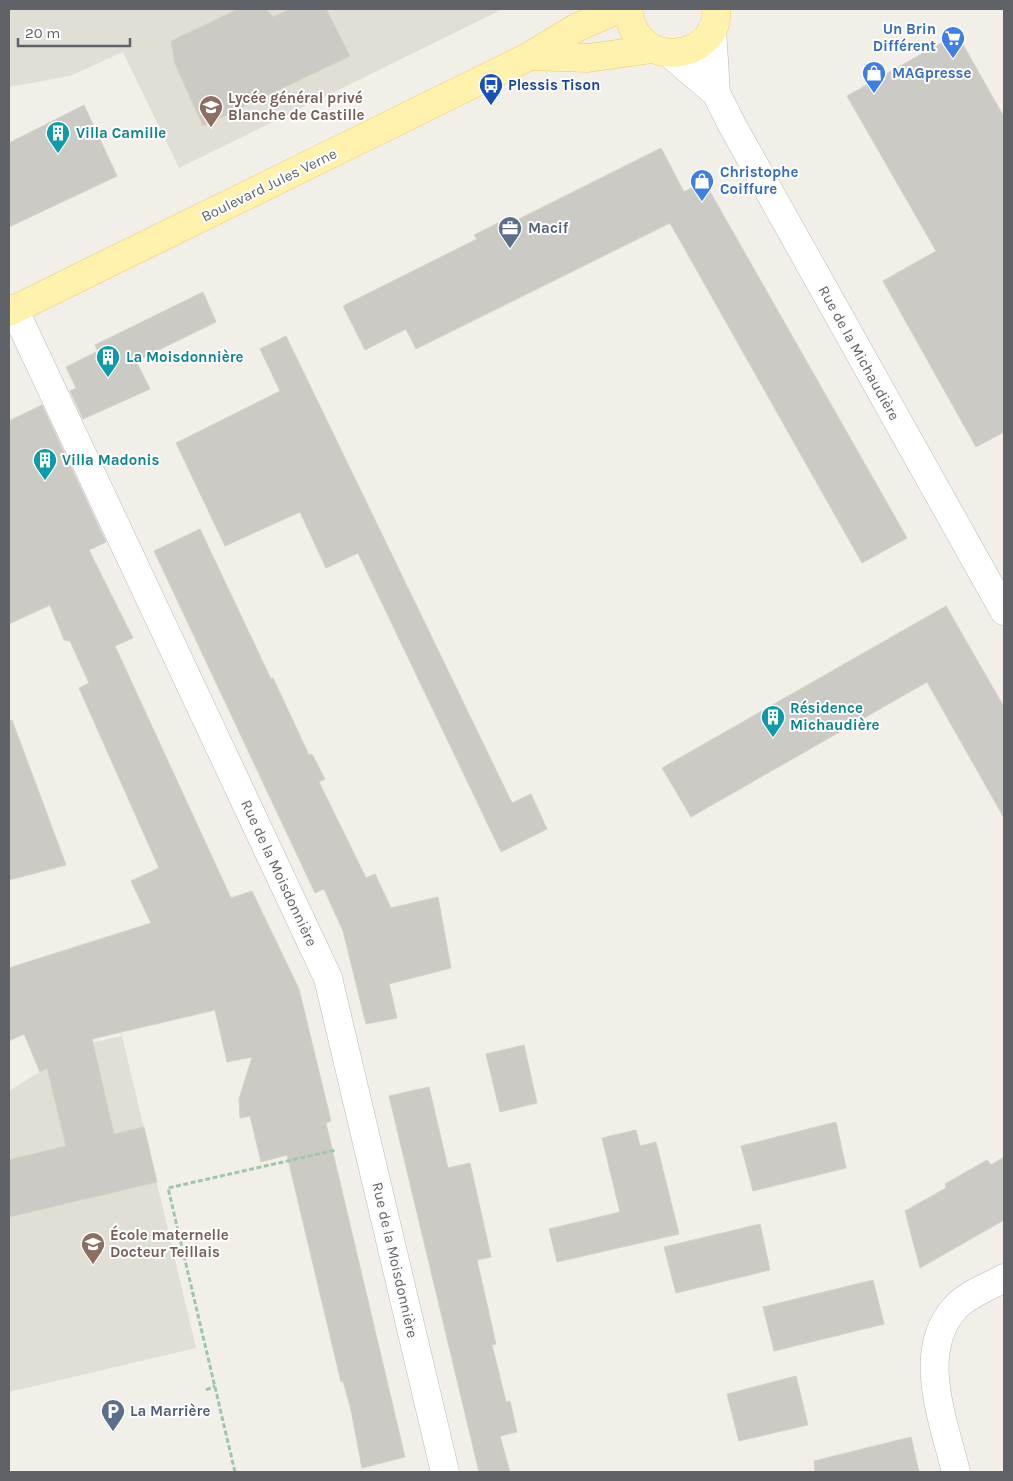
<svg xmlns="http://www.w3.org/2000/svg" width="1013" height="1481" viewBox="0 0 1013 1481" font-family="Karla,sans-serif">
	<rect width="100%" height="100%" fill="#f1efe8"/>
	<!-- education -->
	<path fill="#e1ded6" d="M 9,9 L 503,9 L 179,168 L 123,52 L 70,76 L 9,87 Z
		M 122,1036 L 196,1348 L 9,1392 L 9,1091 L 85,1044 Z"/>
	<!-- building -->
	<path fill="#cccac5" stroke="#d6d1c6" d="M 238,9 L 266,9 L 273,17 L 290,9 L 326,9 L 350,56 L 203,126 L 175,64 L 171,41 Z
		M 957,34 L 1004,117 L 1004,432 L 976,447 L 883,281 L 936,251 L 847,96 Z
		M 84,105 L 117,176 L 9,227 L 9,143 Z
		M 661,148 L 684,192 L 704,181 L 907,538 L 862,563 L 670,223 L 416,349 L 406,329 L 365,350 L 343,306 L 477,239 L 474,235 L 506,219 L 509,224 Z
		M 203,292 L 216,322 L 136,361 L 150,389 L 83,419 L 70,391 L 76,388 L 66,367 L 98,351 L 95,345 Z
		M 286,336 L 512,803 L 531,794 L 547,829 L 501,852 L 358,553 L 326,568 L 300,512 L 225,546 L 176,443 L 280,391 L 260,349 Z
		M 42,405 L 106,542 L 89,550 L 133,638 L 115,646 L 231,898 L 252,891 L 299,989 L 331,1121 L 326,1123 L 405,1457 L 362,1468 L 351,1410 L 343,1381 L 341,1382 L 287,1155 L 261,1162 L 250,1116 L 240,1118 L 239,1099 L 252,1057 L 227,1062 L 215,1010 L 92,1039 L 114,1134 L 144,1127 L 157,1182 L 9,1217 L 9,1160 L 66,1146 L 47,1068 L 40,1072 L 24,1034 L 9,1041 L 9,968 L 151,923 L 131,881 L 159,868 L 79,688 L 89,683 L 70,641 L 64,640 L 50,605 L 9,624 L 9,421 Z
		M 200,529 L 271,679 L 273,678 L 309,755 L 312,754 L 325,779 L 319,782 L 366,878 L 375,874 L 391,908 L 438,897 L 451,968 L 389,984 L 397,1018 L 366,1024 L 343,931 L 324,889 L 315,893 L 154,551 Z
		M 946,606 L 1004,707 L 1004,818 L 927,682 L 691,817 L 662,768 Z
		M 12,720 L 66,865 L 9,880 L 9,721 Z
		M 524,1045 L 537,1103 L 500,1112 L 486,1054 Z
		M 429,1087 L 448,1168 L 470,1163 L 491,1257 L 477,1260 L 496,1344 L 492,1345 L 499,1373 L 506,1402 L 510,1401 L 517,1432 L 500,1436 L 510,1472 L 479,1472 L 389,1096 Z
		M 836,1122 L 846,1168 L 753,1191 L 741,1146 Z
		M 636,1130 L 640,1146 L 656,1142 L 679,1234 L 557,1262 L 549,1229 L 620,1212 L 602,1138 Z
		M 1004,1157 L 1004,1220 L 920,1268 L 905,1211 L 946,1188 L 945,1184 L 987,1160 L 991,1165 Z
		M 760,1224 L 770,1270 L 676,1293 L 664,1247 Z
		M 873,1280 L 884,1324 L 774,1351 L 763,1307 Z
		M 796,1376 L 808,1425 L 739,1441 L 727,1394 Z
		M 911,1437 L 919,1472 L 815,1472 L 814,1461 Z"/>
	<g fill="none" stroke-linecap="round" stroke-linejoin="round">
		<!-- minor casing -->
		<g stroke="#b5b8bc" stroke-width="29">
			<path id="minor" d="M 712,29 L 716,93 L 732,125 L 1004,611
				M 669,53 L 716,93
				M 14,309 L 328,978 L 445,1472
				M 956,1472 C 944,1422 915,1352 955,1308 C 967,1294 989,1287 1004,1278"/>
		</g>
		<!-- primary casing -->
		<g stroke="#f2c960" stroke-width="29">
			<path id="primary" d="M 628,9 C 636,76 722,58 716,9
				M 530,56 L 588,58 L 652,49
				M 9,312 L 530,56 L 576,28 L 619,9"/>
		</g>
		<!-- path -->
		<path stroke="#9cc7a9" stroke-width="3" stroke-dasharray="5 2.5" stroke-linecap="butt" d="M 206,1390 L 215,1386
			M 235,1472 L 168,1188 L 336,1150"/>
		<!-- minor -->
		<use href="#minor" stroke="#fff" stroke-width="28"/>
		<!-- primary -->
		<use href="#primary" stroke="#fff2af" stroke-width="28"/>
	</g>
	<!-- icons -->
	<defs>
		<g id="supermarket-pin" transform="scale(1.25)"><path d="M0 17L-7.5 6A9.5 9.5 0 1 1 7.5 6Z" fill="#3f7fe0" stroke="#fff"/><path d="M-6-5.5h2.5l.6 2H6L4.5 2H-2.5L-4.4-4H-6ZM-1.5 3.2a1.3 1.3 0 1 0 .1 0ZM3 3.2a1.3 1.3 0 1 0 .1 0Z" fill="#fff"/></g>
		<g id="shop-pin" transform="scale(1.25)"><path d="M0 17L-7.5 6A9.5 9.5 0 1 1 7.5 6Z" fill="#3f7fe0" stroke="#fff"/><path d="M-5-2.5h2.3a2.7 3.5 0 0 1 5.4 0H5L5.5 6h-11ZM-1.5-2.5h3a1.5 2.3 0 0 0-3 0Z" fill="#fff"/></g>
		<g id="bus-pin" transform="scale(1.25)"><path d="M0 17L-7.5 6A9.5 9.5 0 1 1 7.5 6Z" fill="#1a4fb4" stroke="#fff"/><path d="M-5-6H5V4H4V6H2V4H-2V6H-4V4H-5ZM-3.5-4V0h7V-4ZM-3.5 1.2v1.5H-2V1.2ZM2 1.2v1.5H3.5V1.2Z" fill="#fff"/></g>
		<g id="school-pin" transform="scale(1.25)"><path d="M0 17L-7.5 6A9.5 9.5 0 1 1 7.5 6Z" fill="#8d6e63" stroke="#fff"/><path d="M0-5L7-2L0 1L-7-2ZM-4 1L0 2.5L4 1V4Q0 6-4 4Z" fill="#fff"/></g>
		<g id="building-pin" transform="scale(1.25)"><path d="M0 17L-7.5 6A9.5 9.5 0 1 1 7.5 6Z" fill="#0f9aa8" stroke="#fff"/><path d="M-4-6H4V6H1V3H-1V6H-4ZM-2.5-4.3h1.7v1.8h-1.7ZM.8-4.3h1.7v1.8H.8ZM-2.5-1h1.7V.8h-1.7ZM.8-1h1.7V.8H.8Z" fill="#fff"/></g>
		<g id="office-pin" transform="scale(1.25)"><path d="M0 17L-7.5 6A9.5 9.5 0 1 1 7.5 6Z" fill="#5c6f8a" stroke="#fff"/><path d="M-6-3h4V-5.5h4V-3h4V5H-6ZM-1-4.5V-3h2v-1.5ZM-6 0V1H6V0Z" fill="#fff"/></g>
		<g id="parking-pin" transform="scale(1.25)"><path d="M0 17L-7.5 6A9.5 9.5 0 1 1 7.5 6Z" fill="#5c6f8a" stroke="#fff"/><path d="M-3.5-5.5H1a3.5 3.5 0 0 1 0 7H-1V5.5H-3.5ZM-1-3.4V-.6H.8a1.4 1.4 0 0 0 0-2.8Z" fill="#fff"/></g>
	</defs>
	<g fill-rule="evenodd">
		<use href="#supermarket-pin" x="953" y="38"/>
		<use href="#shop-pin" x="874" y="73"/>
		<use href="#bus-pin" x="491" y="85"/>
		<use href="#school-pin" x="211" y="107"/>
		<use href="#building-pin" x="58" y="133"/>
		<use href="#shop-pin" x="702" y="181"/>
		<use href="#office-pin" x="510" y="228"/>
		<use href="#building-pin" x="108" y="357"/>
		<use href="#building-pin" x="45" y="460"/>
		<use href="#building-pin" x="773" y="717"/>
		<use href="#school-pin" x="93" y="1244"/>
		<use href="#parking-pin" x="113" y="1411"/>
	</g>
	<g text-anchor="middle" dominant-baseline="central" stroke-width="4" stroke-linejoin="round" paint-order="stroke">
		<!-- shop labels -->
		<g font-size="15" font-weight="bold" fill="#366cbe" stroke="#fff" text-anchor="start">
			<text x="936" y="29" text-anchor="end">Un Brin<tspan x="936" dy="17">Différent</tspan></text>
			<text x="892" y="73">MAGpresse</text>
			<text x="720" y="172">Christophe<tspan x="720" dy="17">Coiffure</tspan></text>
		</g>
		<!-- transit labels -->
		<g font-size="15" font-weight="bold" fill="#164399" stroke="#fff" text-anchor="start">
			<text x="508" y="85">Plessis Tison</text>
		</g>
		<!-- education labels -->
		<g font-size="15" font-weight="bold" fill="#785e54" stroke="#fff" text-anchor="start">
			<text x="228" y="98">Lycée général privé<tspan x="228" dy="17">Blanche de Castille</tspan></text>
			<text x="110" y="1235">École maternelle<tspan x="110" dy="17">Docteur Teillais</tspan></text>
		</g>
		<!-- culture labels -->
		<g font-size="15" font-weight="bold" fill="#0d838f" stroke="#fff" text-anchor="start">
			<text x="76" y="133">Villa Camille</text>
			<text x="126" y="357">La Moisdonnière</text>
			<text x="62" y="460">Villa Madonis</text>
			<text x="790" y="708">Résidence<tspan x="790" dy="17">Michaudière</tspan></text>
		</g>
		<!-- street labels -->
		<g font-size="15" fill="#5f6368" stroke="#fff">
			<text transform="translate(269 185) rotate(-26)">Boulevard Jules Verne</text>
			<text transform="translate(859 353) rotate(61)">Rue de la Michaudière</text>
			<text transform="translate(279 873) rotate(65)">Rue de la Moisdonnière</text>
			<text transform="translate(395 1260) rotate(77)">Rue de la Moisdonnière</text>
		</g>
		<!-- service labels -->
		<g font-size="15" font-weight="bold" fill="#4e5e75" stroke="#fff" text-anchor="start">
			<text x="528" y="228">Macif</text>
			<text x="130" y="1411">La Marrière</text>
		</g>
	</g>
	<!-- border -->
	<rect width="1013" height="1481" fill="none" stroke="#5f6368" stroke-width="20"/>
	<!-- scale -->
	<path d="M18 38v8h112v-8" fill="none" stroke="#5f6368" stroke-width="2.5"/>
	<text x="25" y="38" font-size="15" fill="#5f6368" stroke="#ffffff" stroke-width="4" paint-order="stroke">20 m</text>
</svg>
